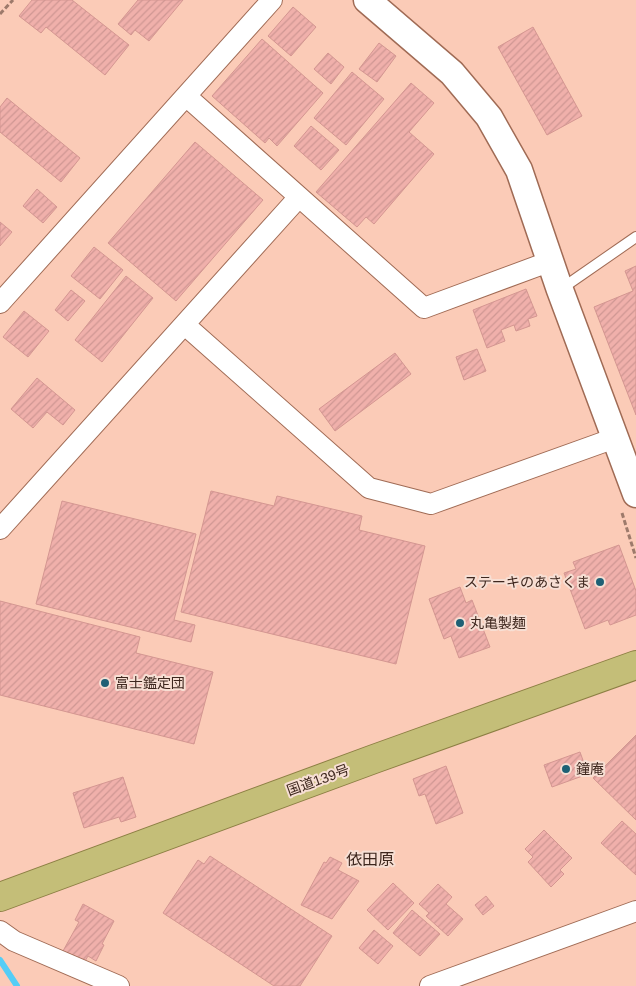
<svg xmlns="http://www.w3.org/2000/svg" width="636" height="986" viewBox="0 0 636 986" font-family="Arial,'Noto Sans JP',sans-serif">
	<defs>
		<pattern id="building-hatch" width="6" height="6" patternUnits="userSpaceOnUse" patternTransform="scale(1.25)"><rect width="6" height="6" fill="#f0b0ab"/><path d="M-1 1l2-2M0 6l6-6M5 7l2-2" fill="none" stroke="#cf9793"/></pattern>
	</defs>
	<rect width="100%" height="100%" fill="#fbcbb7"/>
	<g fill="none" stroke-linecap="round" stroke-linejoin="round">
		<!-- stream -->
		<path stroke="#54cdf6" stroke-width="6" d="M 0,960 L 17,986"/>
	</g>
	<!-- building -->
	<path fill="url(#building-hatch)" stroke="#d49691" d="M 32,0 L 72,0 L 129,45 L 105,75 L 46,27 L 41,33 L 19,16 Z
		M 138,0 L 183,0 L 149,41 L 135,30 L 131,35 L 118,24 Z
		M 293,7 L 316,27 L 291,56 L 268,36 Z
		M 533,27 L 582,116 L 547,135 L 498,47 Z
		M 262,39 L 323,93 L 277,146 L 269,138 L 265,143 L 212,96 Z
		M 379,43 L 396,56 L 377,82 L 359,69 Z
		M 328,53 L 344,67 L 331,84 L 314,69 Z
		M 352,72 L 384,99 L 346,145 L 314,118 Z
		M 411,83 L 434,103 L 409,132 L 434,154 L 374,224 L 366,217 L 357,227 L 316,192 Z
		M 7,98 L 80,158 L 61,182 L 0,132 L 0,107 Z
		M 311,126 L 339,150 L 321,170 L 294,146 Z
		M 195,142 L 263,200 L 176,301 L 108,243 Z
		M 37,189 L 57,207 L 43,223 L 23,206 Z
		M 0,222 L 12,232 L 0,246 Z
		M 94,247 L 123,270 L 100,299 L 71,276 Z
		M 636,266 L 636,415 L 594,307 L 633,291 L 625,271 Z
		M 126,276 L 153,298 L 102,362 L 75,340 Z
		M 526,289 L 537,316 L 528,319 L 530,326 L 516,331 L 514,325 L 501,330 L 505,341 L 487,348 L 473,310 Z
		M 71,290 L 85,301 L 68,321 L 55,310 Z
		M 24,311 L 49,331 L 28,357 L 3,337 Z
		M 477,349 L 486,371 L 464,380 L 456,357 Z
		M 395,353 L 411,374 L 335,431 L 319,409 Z
		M 37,378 L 75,410 L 63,425 L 47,412 L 33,428 L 11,409 Z
		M 211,491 L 274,506 L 277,496 L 362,516 L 359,530 L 425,546 L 396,664 L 181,612 Z
		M 62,501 L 196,534 L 174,620 L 195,625 L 191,642 L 36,604 Z
		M 619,545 L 636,591 L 636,615 L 610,625 L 608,620 L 585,629 L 564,573 L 576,569 L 573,562 Z
		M 460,587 L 466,603 L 472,600 L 490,647 L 459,658 L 451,636 L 444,639 L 429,599 Z
		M 0,601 L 140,637 L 136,653 L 213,672 L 194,744 L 0,695 Z
		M 636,735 L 636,820 L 593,778 Z
		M 580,752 L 588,774 L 552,787 L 544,765 Z
		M 446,766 L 463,813 L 436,824 L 425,794 L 419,796 L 413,779 Z
		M 123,777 L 136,817 L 121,822 L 119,817 L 84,828 L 73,793 Z
		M 622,821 L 636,834 L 636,875 L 601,843 Z
		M 544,830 L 572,858 L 560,870 L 564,874 L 551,887 L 528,862 L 533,857 L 525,849 Z
		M 210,856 L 332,936 L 300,986 L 274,986 L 163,913 L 198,860 L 204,864 Z
		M 330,857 L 342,863 L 338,870 L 359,881 L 332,919 L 301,905 L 324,862 L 326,863 Z
		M 393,883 L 414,903 L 388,930 L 367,910 Z
		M 438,884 L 452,897 L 446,904 L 463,919 L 448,936 L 426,916 L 429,913 L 419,904 Z
		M 486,896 L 494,906 L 483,915 L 475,905 Z
		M 83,904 L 114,921 L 102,944 L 104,945 L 96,961 L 88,956 L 84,963 L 63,951 L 79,922 L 75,920 Z
		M 412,910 L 440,934 L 420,956 L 393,933 Z
		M 374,930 L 393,946 L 378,964 L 359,948 Z"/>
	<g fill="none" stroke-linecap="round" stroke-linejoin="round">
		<!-- service casing -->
		<g stroke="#a06b55" stroke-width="12">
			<path id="service" d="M 561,289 L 636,237"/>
		</g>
		<!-- minor casing -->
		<g stroke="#a06b55" stroke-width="22">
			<path id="minor" d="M 186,96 L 424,308 L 551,261
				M 0,303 L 272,0
				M 185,325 L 369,488 L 431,504 L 615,438
				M 0,529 L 299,197
				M 0,931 L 14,941 L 119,986
				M 430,986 L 636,911"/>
		</g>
		<!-- tertiary casing -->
		<g stroke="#a06b55" stroke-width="29">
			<path id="tertiary" d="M 367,0 L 452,73 L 489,117 L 519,170 L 560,290 L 636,494"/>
		</g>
		<!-- trunk casing -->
		<g stroke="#8c7f43" stroke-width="30">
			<path id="trunk" d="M 0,897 L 374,759 L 636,665"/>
		</g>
		<!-- path -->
		<path stroke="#9d7a6b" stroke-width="3" stroke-dasharray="5 2.5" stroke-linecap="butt" d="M 0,14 L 13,0
			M 622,513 L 636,558"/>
		<!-- service -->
		<use href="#service" stroke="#fff" stroke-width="10"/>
		<!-- minor -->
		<use href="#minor" stroke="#fff" stroke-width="20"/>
		<!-- tertiary -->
		<use href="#tertiary" stroke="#fff" stroke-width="26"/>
		<!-- trunk -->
		<use href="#trunk" stroke="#c4be78" stroke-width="28"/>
	</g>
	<!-- markers -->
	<g fill="#1f6075" stroke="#f7dfd4" stroke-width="2">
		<circle cx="600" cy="582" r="5"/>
		<circle cx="460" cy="623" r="5"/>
		<circle cx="105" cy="683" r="5"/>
		<circle cx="566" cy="769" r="5"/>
	</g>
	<g text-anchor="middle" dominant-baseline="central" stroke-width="4" stroke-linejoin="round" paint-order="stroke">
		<!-- poi labels -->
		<g font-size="14" fill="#3e271e" stroke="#f7dfd4" text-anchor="start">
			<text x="590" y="582" text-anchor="end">ステーキのあさくま</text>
			<text x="470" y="623">丸亀製麺</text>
			<text x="115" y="683">富士鑑定団</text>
			<text x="576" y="769">鐘庵</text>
		</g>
		<!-- street labels -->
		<g font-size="14" fill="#3e271e" stroke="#f7dfd4">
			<text transform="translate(318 780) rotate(-20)">国道139号</text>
		</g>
		<!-- quarter labels -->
		<g font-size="16" fill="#3e271e" stroke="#f7dfd4">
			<text x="370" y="859">依田原</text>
		</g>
	</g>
</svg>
